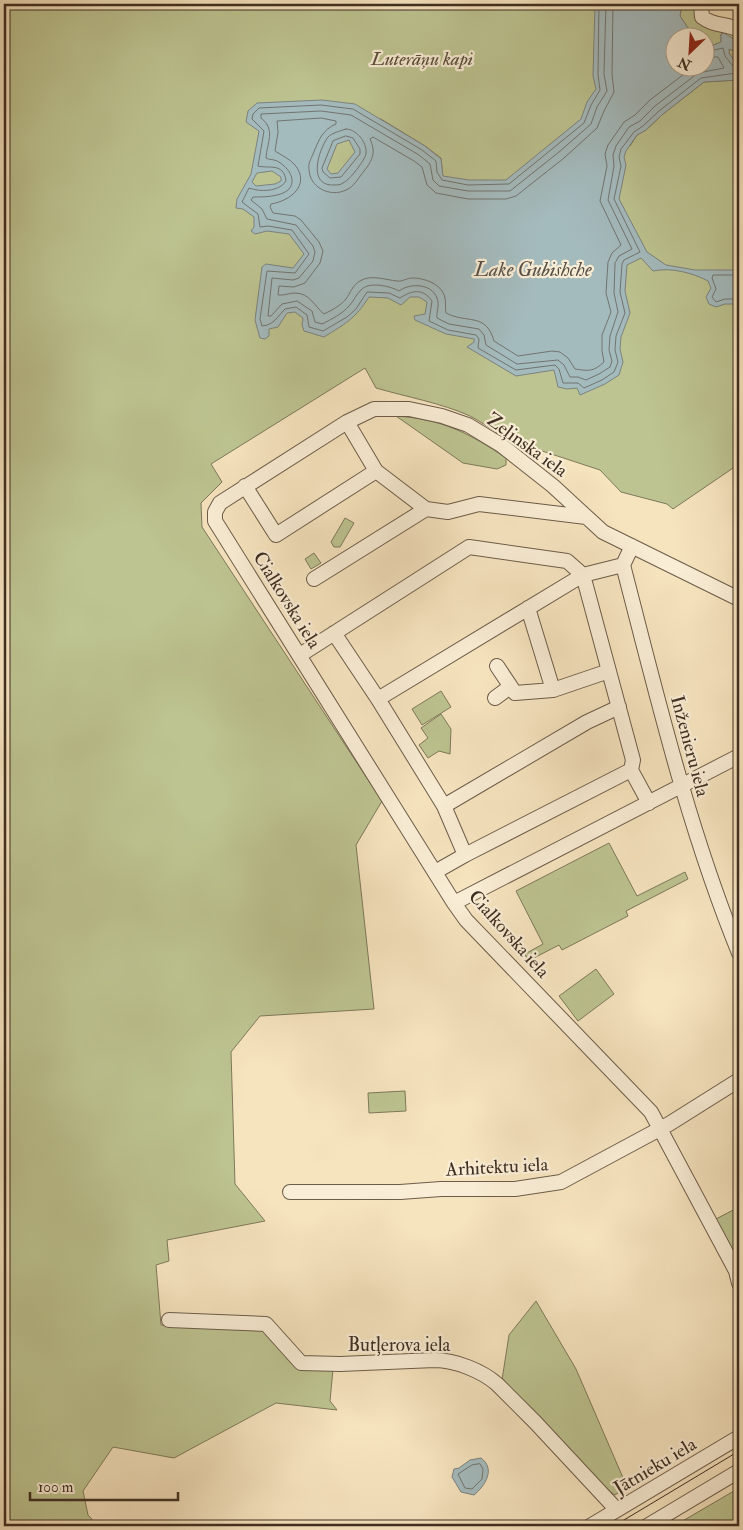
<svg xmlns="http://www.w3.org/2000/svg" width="743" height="1530" viewBox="0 0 743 1530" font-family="'IM FELL Double Pica',serif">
	<rect width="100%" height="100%" fill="#f6e4bf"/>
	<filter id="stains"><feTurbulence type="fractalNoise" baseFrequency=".004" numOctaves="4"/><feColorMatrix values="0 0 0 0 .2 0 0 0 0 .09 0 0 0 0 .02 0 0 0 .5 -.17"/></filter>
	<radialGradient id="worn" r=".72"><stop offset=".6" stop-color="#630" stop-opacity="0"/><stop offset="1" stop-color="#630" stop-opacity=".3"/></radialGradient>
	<!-- green -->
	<path fill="#bdc491" stroke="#7e795a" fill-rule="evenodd" d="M 4,4 L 620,4 L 630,146 L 637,135 L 646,130 L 663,114 L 704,82 L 739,80 L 739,464 L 673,509 L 667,504 L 621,492 L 600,470 L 527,446 L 524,447 L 521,452 C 505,439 489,426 470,416 C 441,403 407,397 376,388 L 365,368 L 211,464 L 222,482 L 201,503 L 202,527 L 382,801 L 356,845 L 374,1009 L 260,1016 L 231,1052 L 235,1184 L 265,1221 L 167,1240 L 169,1261 L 156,1265 L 161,1325 L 262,1330 L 297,1368 L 333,1369 L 330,1401 L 337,1410 L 276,1403 L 174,1458 L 113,1447 L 83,1491 L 88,1515 L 98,1526 L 4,1526 ZM 381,119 L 425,146 L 441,158 L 442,170 L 369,121 Z
		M 682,4 L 696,4 L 700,24 L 739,34 L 739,68 L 729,53 L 729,49 L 736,52 L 724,33 L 721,34 L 721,42 L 709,47 L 706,45 L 706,38 L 694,37 L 680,16 Z
		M 396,416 C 442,419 469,433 506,458 L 506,465 L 497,469 L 463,463 Z
		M 345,518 L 354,523 L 340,547 L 334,547 L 331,542 Z
		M 314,553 L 321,563 L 311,569 L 305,559 Z
		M 441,691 L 451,707 L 422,725 L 412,709 Z
		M 441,714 L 451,729 L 450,754 L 439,751 L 428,758 L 419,745 L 428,738 L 421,728 Z
		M 609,843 L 637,896 L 685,872 L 688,879 L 626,911 L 628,916 L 562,950 L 559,945 L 528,961 L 525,954 L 543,944 L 516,891 Z
		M 596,969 L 614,994 L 578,1021 L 559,996 Z
		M 405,1091 L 406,1111 L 369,1113 L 368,1093 Z
		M 739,1207 L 739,1274 L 714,1220 Z
		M 536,1301 L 576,1369 L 627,1487 L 615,1495 L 603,1487 L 502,1380 L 509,1335 Z
		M 739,1488 L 739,1526 L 674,1526 Z"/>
	<!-- water -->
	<path fill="#a4bbbe" stroke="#7c8380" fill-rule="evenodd" d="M 595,4 L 682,4 L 680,16 L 694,37 L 676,38 L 676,68 L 706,68 L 706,45 L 709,47 L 721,42 L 721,34 L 724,33 L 735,40 L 737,52 L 729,49 L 729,53 L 739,68 L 739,80 L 704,82 L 663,114 L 646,130 L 637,135 L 626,151 L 624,157 L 626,165 L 619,199 L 647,252 L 666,265 L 695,270 L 739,270 L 739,304 L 725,304 L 716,307 L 709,304 L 706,297 L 711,288 L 708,281 C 693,273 671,267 653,271 L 641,258 L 627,265 L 625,291 L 630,313 L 621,337 L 620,349 L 623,362 L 619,375 L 605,384 L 580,395 L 577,388 L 567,389 L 558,387 L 554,370 L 516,376 L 467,347 L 474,342 L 474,339 L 446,334 L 415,320 L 414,316 L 425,314 L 427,302 L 419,297 L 410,297 L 401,305 L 388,298 L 369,297 C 355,319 345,324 324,337 L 304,331 L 302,325 L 303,318 L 295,312 L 287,313 L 278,327 L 269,329 L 269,336 L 265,339 L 260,338 L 255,320 L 262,267 L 266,264 L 293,268 L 304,254 L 289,234 L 267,231 L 255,234 L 251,231 L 254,227 L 254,217 L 243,209 L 236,208 L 237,199 L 251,174 L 259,131 L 246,122 L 248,111 L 257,103 L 322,100 L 355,104 L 425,146 L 441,159 L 443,176 L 469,180 L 506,180 L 581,119 L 587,102 L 596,89 L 593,76 ZM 349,140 L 355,152 L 338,173 L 331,174 L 327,169 L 337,144 ZM 272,171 L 281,177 L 281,181 L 275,184 L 256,186 L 252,182 L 257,173 Z
		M 481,1458 C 496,1469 485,1486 474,1495 L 461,1492 L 452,1477 L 454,1469 L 459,1468 L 470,1460 Z"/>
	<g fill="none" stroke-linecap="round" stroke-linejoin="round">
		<!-- shore -->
		<path stroke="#727470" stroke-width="1" d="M 599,4 L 598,75 L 600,90 L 591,105 L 584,123 L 509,184 L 468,185 L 442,180 L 437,172 L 436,161 L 422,150 L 353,109 L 321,105 L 259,108 L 253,114 L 252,119 L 264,131 L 258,166 C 268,169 284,162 286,181 C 279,192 260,192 249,188 L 242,202 L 258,214 L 260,227 L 268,226 L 292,230 L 309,254 L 295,273 L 267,271 L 260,319 L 262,326 C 274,325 277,317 285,309 L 296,307 L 307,315 L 309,327 L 323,331 L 347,317 L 356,309 L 367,292 L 389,293 L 400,298 C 411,291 422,287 432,301 L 429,321 L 448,330 L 476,335 L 479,339 L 478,348 L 516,370 L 555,365 L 559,369 L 563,383 L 578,383 L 584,388 L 602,380 L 614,372 L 618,362 L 615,350 L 616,336 L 625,313 L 620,292 L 622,264 L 624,260 L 640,252 L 614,199 L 621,166 L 619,157 L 621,149 L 634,132 L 643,126 L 659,111 L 701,78 L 736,73 L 736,70 L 725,56 L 723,48 L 710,51 L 706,50
			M 606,4 L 604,74 L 607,91 L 597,107 L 591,124 L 559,152 L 510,191 L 468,191 L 439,186 L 433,180 L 430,164 L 419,155 L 351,115 L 321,111 L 261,114 L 261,118 C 276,130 267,142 266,158 C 269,160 273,159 277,161 C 294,170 300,190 277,195 C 270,197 260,197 253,197 L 251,200 L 262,209 L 267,219 L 296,225 L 313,246 L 315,252 L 313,261 L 299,278 L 293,280 L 272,278 L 268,316 L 271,316 L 282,304 L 297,301 L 312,311 L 315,322 L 322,324 C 332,319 342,314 349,306 C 354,301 356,294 361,290 C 369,281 390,286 399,291 C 410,283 431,283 437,298 C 440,305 436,312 437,318 L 449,324 L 479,329 L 484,335 L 486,345 L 517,364 L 558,360 L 564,365 L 570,377 L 578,377 L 586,380 L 599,374 L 610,367 L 612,361 L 609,350 L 610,336 L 618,312 L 614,293 L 615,263 L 619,256 L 632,249 L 608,200 L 614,166 L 613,155 L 616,146 L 629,127 L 640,121 L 655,106 L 698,73 L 724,68 L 718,57 L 706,57
			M 613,4 L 612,74 L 614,92 L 604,111 L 597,128 L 564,158 L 516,196 L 506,199 L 468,199 L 436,193 L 427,185 L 422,167 L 414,161 L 373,137 L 370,139 C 376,152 373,160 364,171 C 359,177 354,187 346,190 C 330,198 309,187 309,169 C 308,163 311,159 313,154 C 319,140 322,130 336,124 L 336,121 L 321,118 L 277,121 L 278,132 L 275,151 C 281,155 290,159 295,165 C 311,185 290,201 271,204 L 270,207 L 273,213 L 295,216 L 301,220 L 319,242 L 323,251 L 320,263 L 305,283 L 294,287 L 279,286 L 278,295 C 283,296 289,293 295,293 C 310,293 315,307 324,314 C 332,310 340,306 346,299 C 350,293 353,285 360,281 C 371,274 386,280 397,281 C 402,282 407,278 412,278 C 425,278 442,284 445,298 C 446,303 445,309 446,313 C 467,324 486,312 494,341 L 518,356 L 552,351 L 560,352 L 568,358 L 575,369 C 589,371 593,372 604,362 L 602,351 L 602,335 L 611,312 L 606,293 L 608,262 L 612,253 L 621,245 L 600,201 L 607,166 L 605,154 L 608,145 L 624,122 L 635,115 L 650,100 L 692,68
			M 346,129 C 356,129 367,142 366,153 C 366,159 349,181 343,183 C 340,185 338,185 335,185 C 307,187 318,151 328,137 C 332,133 340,131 346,129 Z
			M 346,136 L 353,138 L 360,149 L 360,154 L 341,177 L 330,178 L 323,172 L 322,168 L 333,141 Z
			M 739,275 L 713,275 L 712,278 L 716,289 L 712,297 L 716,302 L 725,299 L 739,299
			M 480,1464 L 483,1469 L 482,1479 L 472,1489 L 465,1488 L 458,1474 L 472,1465 Z"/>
		<!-- minor casing -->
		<g stroke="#6d5c49" stroke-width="16">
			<path id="minor" d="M 701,4 L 702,17 C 715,27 727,23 739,30
				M 376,471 L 426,509
				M 245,486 L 276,535 L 376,471 L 347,422
				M 632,546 L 623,565 C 657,696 688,828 739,953
				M 314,579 L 426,509 L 448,512 L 479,504 L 586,517
				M 739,599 L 603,532 L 553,486 L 501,445 L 468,425 L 442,416 L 409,409 L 374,409 L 347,422 L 220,503 L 215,512 L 215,521 L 454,903 L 466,920 L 651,1112 L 736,1271 L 739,1283
				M 528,608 L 553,690 L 609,671
				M 334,633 L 378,699 L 444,806 L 465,855
				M 300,655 L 469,547 L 567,561 L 583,575 L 633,760 L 631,770 L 649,803
				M 497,666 L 515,693 L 553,690
				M 495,698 L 510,687
				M 378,699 L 583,575 L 623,565
				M 444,806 L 587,722 L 619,707
				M 435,872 L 465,855 L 631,770
				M 454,903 L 739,756
				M 290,1192 L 400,1192 L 441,1189 L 515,1189 L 561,1182 L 669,1124 L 739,1080
				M 169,1320 L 266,1324 L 301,1363 L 340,1364 L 435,1360 C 455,1360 482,1371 497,1384 L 535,1422 L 617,1510
				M 590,1526 L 739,1437
				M 647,1526 L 739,1471"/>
		</g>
		<!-- minor -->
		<use href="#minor" stroke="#f9edd5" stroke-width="14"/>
		<!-- tram -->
		<path stroke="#3f2e22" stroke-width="1" d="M 614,1526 L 739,1451"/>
	</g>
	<g text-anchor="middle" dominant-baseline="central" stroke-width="4.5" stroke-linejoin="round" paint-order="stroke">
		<!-- park labels -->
		<g font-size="19" font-style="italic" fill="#584c38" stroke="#f9edd5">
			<text x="422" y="59">Luterāņu kapi</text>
		</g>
		<!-- street labels -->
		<g font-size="19" fill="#3f2e22" stroke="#f9edd5">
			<text transform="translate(527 445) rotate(36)">Zeļinska iela</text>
			<text transform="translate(287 600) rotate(58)">Cialkovska iela</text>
			<text transform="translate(690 746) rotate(75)">Inženieru iela</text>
			<text transform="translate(509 934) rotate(48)">Cialkovska iela</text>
			<text transform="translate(497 1167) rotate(-3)">Arhitektu iela</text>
			<text x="399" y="1345">Butļerova iela</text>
			<text transform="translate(655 1466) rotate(-31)">Jātnieku iela</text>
		</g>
		<!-- water labels -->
		<g font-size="20" font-style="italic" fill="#585149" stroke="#f9edd5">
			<text x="533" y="269">Lake Gubishche</text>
		</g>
	</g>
	<!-- margin -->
	<rect width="743" height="1530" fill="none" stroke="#f6e4bf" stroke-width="20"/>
	<rect x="5" y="5" width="733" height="1520" fill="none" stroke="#3f2e22" stroke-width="2.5"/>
	<rect x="10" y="10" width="723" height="1510" fill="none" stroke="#3f2e22"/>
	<!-- north arrow -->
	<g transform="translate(690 52) rotate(205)"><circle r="24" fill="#f9edd5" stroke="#afa18d"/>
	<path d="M0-4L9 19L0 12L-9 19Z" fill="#8f2418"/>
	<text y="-8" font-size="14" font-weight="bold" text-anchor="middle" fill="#3f2e22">N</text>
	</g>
	<!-- scale -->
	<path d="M30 1492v8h148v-8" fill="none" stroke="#3f2e22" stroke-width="2.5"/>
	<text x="38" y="1492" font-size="15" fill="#3f2e22" stroke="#f9edd5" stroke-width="4" paint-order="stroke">100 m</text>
	<rect width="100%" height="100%" filter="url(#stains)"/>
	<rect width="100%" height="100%" fill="url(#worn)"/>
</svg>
